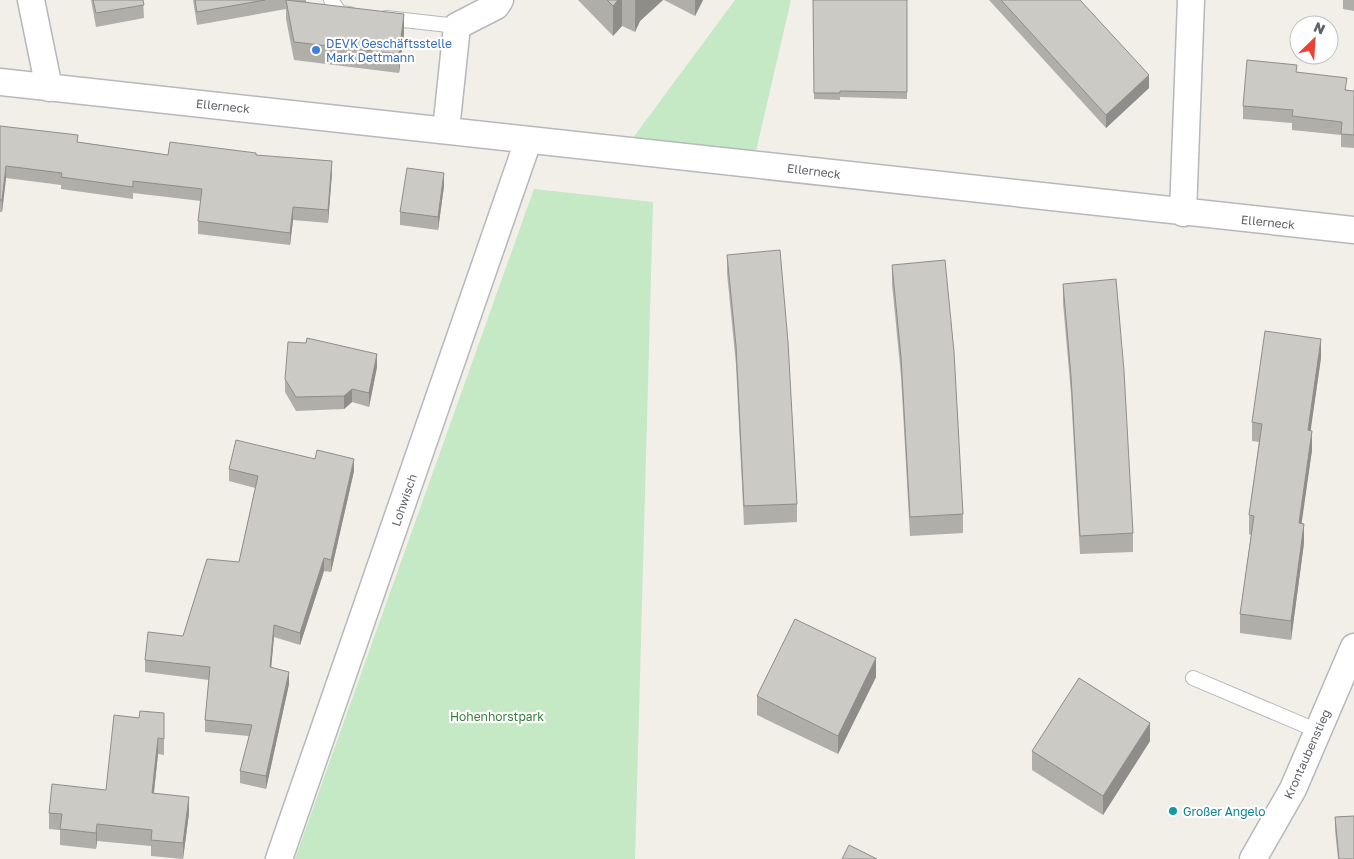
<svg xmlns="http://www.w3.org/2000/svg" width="1354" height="859" viewBox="0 0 1354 859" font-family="'Golos Text',sans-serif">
	<rect width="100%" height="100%" fill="#f1efe8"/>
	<!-- green -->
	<path fill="#c5e8c5" d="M 735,0 L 791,0 L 753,164 L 624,150 Z
		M 534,189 L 653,202 L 635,859 L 295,859 Z"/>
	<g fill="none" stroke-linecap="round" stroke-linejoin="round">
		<!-- service casing -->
		<g stroke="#b5b8bc" stroke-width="16">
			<path id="service" d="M 331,0 L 340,13 L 350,14
				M 386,18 L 457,26
				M 1193,678 L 1318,731"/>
		</g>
		<!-- minor casing -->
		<g stroke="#b5b8bc" stroke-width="29">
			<path id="minor" d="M 31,0 L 49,88
				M 0,82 L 1354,230
				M 446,130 L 457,26 L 496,6 L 500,0
				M 1183,213 L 1191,0
				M 279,859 L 528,141
				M 1253,859 L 1293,789 L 1354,647"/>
		</g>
		<!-- service -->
		<use href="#service" stroke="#fff" stroke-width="14"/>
		<!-- minor -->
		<use href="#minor" stroke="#fff" stroke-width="26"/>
	</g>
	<!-- wall -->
	<path fill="#afaea9" d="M 91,0 L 143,0 L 144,18 L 96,27 Z
		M 193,0 L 306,0 L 306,2 L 404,33 L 399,73 L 294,60 L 286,19 L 286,9 L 197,25 Z
		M 578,0 L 663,0 L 640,21 L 635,32 L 622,26 L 613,36 Z
		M 664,0 L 703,0 L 695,16 Z
		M 813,0 L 907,0 L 907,99 L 840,97 L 840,100 L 814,99 Z
		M 989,0 L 1080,0 L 1149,88 L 1106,128 Z
		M 1343,0 L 1354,0 L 1354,11 L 1343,9 Z
		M 1297,72 L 1347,90 L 1354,91 L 1354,148 L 1341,147 L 1341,135 L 1292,130 L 1292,123 L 1243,119 L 1243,106 Z
		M 0,126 L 78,142 L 168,155 L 256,155 L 332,173 L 328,223 L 293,220 L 290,245 L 198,234 L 198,221 L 201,201 L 133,193 L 133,199 L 61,189 L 61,185 L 6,178 L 2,212 L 0,212 Z
		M 444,186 L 438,230 L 400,225 L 400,212 Z
		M 727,255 L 797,504 L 797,522 L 744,525 L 736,365 L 727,273 Z
		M 892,265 L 963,514 L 963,533 L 910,536 L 901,376 L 892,284 Z
		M 1063,284 L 1133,533 L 1133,552 L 1080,554 L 1071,394 L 1063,303 Z
		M 1321,358 L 1310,431 L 1312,450 L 1301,523 L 1304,543 L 1291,640 L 1240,633 L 1240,614 L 1251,535 L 1249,534 L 1249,515 L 1259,442 L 1252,441 L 1252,422 Z
		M 377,367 L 369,407 L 352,402 L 344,409 L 296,411 L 285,392 L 285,379 Z
		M 229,469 L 354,471 L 331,572 L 324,571 L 300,645 L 274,637 L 271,668 L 289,684 L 266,789 L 240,783 L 240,771 L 249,736 L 205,732 L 205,720 L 209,680 L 145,672 L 145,660 L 183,636 L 239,562 L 255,488 L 229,481 Z
		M 876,677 L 838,754 L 757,715 L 757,696 Z
		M 164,713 L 164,755 L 158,754 L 154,793 L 189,813 L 183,859 L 151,856 L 151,846 L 97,841 L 96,849 L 60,845 L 60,830 L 49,829 L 49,813 L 106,790 Z
		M 1150,741 L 1103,815 L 1032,770 L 1032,751 Z
		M 1354,816 L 1354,859 L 1338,859 L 1335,830 L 1335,817 Z"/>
	<!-- shaded-wall -->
	<path fill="#8f8d8a" d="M 618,0 L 622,0 L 622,26 L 613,36 L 613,6 Z
		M 635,0 L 663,0 L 640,21 L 635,32 Z
		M 695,0 L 703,0 L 695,16 Z
		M 404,14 L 404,33 L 399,73 L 399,54 Z
		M 1149,75 L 1149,88 L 1106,128 L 1106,115 Z
		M 332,161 L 332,173 L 328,223 L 328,210 Z
		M 6,166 L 6,178 L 2,212 L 2,200 Z
		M 444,173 L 444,186 L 438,230 L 438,217 Z
		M 293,207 L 293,220 L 290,245 L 290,233 Z
		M 1321,339 L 1321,358 L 1308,449 L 1308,430 Z
		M 377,354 L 377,367 L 369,407 L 369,393 Z
		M 352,389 L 352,402 L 344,409 L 344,396 Z
		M 1312,431 L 1312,450 L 1299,542 L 1299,523 Z
		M 354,459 L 354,471 L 331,572 L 331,560 Z
		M 1304,524 L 1304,543 L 1291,640 L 1291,621 Z
		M 324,558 L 324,571 L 300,645 L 300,633 Z
		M 274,625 L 274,637 L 270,679 L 270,667 Z
		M 876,658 L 876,677 L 838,754 L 838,736 Z
		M 289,672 L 289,684 L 266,789 L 266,776 Z
		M 1150,723 L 1150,741 L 1103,815 L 1103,796 Z
		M 158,738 L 158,754 L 152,809 L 152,793 Z
		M 189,797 L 189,813 L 183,859 L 183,843 Z
		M 97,824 L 97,841 L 96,849 L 96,833 Z"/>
	<!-- building -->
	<path fill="#cccac5" stroke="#8f8d8a" d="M 93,0 L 143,0 L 144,5 L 96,13 Z
		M 195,0 L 265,0 L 197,12 Z
		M 286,0 L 404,14 L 399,54 L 294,42 Z
		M 607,0 L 618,0 L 613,6 Z
		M 813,0 L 907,0 L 907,92 L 840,91 L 840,93 L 814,93 Z
		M 1001,0 L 1080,0 L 1149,75 L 1106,115 Z
		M 1247,60 L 1297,65 L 1296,72 L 1347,78 L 1345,90 L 1354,91 L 1354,135 L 1341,134 L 1342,122 L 1292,116 L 1293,110 L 1243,106 Z
		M 0,126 L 78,135 L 77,142 L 168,155 L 170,142 L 256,153 L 256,155 L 332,161 L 328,210 L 293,207 L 290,233 L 198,221 L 202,189 L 133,181 L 133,187 L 61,177 L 62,173 L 6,166 L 2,200 L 0,200 Z
		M 407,168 L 444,173 L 438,217 L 400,212 Z
		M 780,250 L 788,342 L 797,504 L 744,506 L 736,346 L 727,255 Z
		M 945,260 L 954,352 L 963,514 L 910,517 L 901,357 L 892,265 Z
		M 1116,279 L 1124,371 L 1133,533 L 1080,536 L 1071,376 L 1063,284 Z
		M 1265,331 L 1321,339 L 1308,430 L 1312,431 L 1299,523 L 1304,524 L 1291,621 L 1240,614 L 1254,516 L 1249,515 L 1262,424 L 1252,422 Z
		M 307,338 L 377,354 L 369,393 L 352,389 L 344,396 L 296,397 L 285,379 L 288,342 L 306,343 Z
		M 236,440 L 315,459 L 317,450 L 354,459 L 331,560 L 324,558 L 300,633 L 274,625 L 270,667 L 289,672 L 266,776 L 240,771 L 252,725 L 205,720 L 210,667 L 145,660 L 148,632 L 183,636 L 207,559 L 239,562 L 258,476 L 229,469 Z
		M 795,619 L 876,658 L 838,736 L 757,696 Z
		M 1079,678 L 1150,723 L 1103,796 L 1032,751 Z
		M 140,711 L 164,713 L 164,739 L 158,738 L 152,793 L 189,797 L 183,843 L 151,840 L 152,830 L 97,824 L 96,833 L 60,829 L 62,814 L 49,813 L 52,784 L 106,790 L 114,715 L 139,718 Z
		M 1354,816 L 1354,859 L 1339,859 L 1335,817 Z
		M 849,845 L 877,859 L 842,859 Z"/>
	<!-- markers -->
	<circle fill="#3f7fe0" stroke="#fff" stroke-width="2" cx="316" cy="50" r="5"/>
	<circle fill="#0f9aa8" stroke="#fff" stroke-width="2" cx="1173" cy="811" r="5"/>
	<g text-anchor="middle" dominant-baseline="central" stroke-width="4.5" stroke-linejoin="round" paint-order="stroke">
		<!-- shop labels -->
		<g font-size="12" fill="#366cbe" stroke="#fff" text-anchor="start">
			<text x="326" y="43">DEVK Geschäftsstelle<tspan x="326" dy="14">Mark Dettmann</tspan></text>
		</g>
		<!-- street labels -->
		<g font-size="12" fill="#5f6368" stroke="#fff">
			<text transform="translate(223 106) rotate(6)">Ellerneck</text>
			<text transform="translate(814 171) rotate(7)">Ellerneck</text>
			<text transform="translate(1268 222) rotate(6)">Ellerneck</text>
			<text transform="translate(404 500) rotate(-71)">Lohwisch</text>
			<text transform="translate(1307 754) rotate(-66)">Krontaubenstieg</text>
		</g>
		<!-- park labels -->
		<g font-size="12" fill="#348238" stroke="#fff">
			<text x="497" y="716">Hohenhorstpark</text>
		</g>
		<!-- culture labels -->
		<g font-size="12" fill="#0d838f" stroke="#fff" text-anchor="start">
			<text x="1183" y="811">Großer Angelo</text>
		</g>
	</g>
	<!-- north arrow -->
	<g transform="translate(1314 40) rotate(25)"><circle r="24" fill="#ffffff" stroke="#bfc1c3"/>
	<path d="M0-4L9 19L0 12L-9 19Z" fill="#ea4335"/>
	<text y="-8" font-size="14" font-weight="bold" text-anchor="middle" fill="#5f6368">N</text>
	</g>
</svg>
